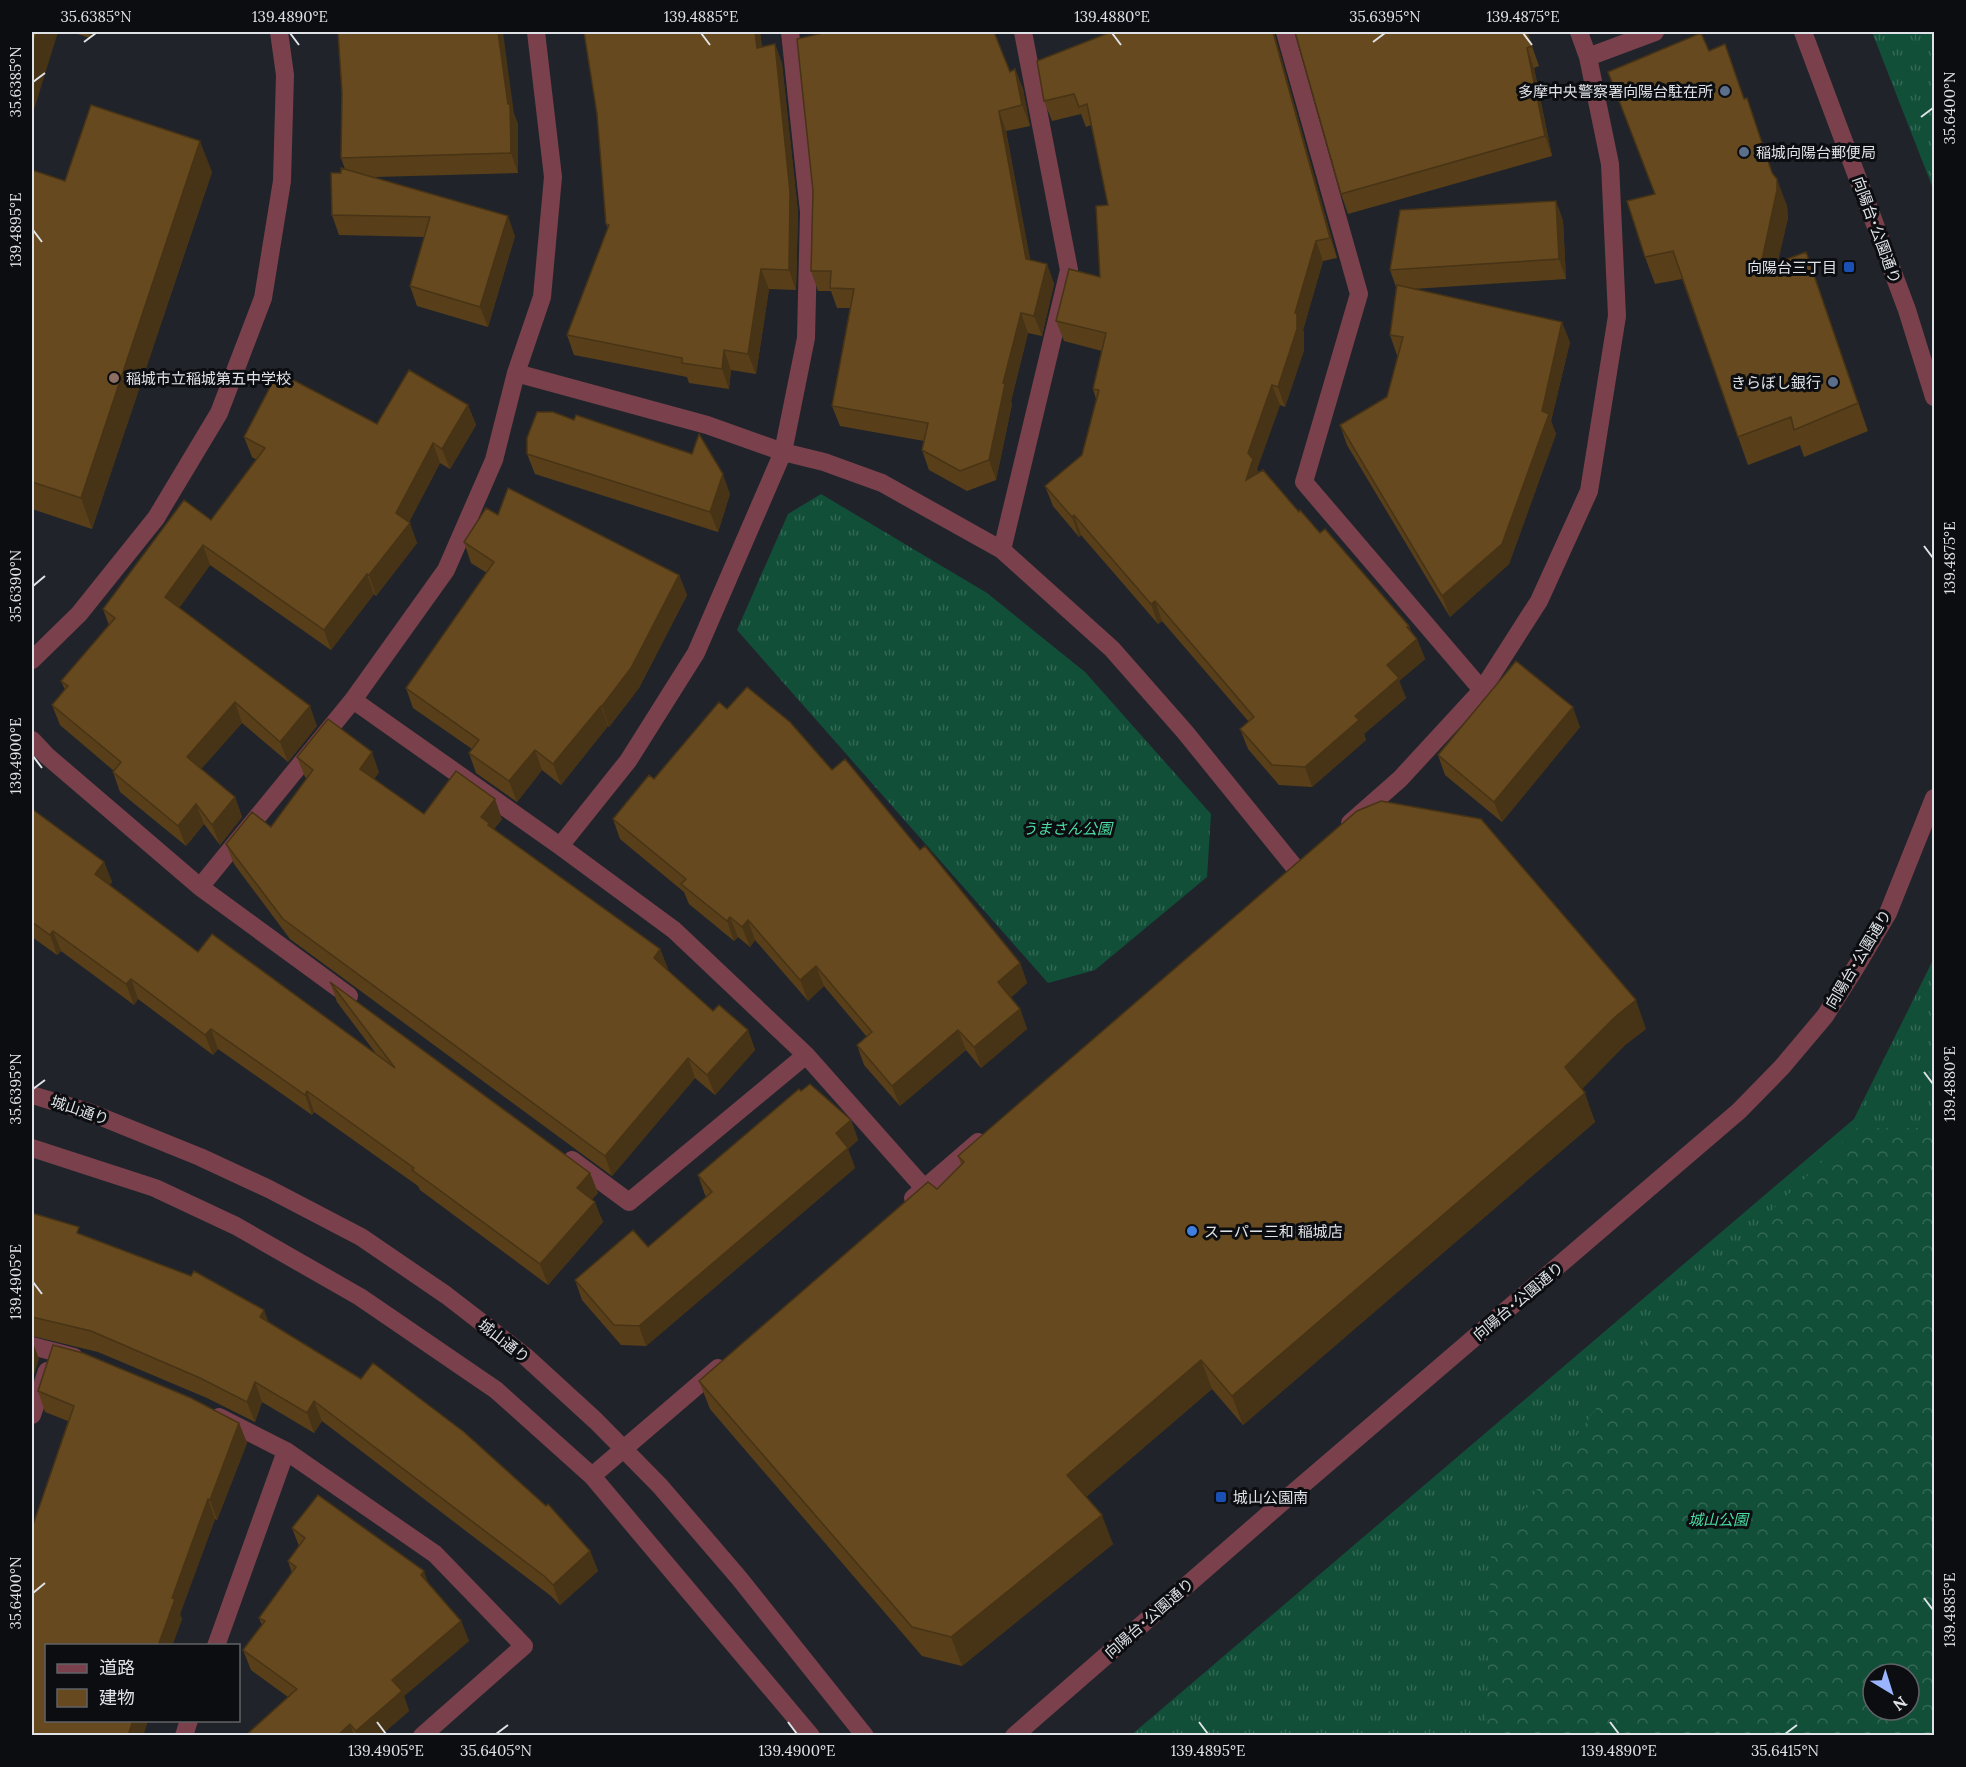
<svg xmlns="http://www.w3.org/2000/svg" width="1966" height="1767" viewBox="0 0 1966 1767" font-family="Lora,'Noto Sans JP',serif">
	<defs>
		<pattern id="grass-tufts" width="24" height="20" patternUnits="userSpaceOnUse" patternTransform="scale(1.5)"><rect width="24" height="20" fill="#114f38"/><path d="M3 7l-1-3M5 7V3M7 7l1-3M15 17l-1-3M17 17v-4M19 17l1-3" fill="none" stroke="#336855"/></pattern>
		<pattern id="forest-crowns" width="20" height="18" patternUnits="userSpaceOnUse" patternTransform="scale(1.5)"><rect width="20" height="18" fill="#114f38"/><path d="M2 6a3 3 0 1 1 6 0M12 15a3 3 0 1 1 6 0" fill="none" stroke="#336855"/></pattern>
	</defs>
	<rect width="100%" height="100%" fill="#20242a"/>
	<!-- grass -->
	<path fill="url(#grass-tufts)" fill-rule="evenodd" d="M 1872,32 L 1934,32 L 1934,191 Z
		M 821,494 L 987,593 L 1085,672 L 1211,814 L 1207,877 L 1095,970 L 1048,983 L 737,630 L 788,514 Z
		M 1934,958 L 1934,1735 L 1130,1736 L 1854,1119 ZM 1873,1674 L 1909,1674 L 1909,1710 L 1873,1710 Z"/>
	<!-- forest -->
	<path fill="url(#forest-crowns)" fill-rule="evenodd" d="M 1857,1128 L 1934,1128 L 1934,1735 L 1486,1735 L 1491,1554 L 1663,1316 ZM 1873,1674 L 1909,1674 L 1909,1710 L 1873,1710 Z"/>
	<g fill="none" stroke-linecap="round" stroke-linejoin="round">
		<!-- service -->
		<path stroke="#7a414c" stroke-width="18" d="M 32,660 L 79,614 L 156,518 L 219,413 L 263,298 L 282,181 L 285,75 L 279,32"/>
		<!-- minor -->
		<path stroke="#7a414c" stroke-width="18" d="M 1285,32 L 1359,294 L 1304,482 L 1482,690
			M 1588,57 L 1655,32
			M 516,373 L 707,425 L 783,452 L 824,462 L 882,483 L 1002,550 L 1112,649 L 1185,732 L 1296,869
			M 1002,550 L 1069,270 L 1023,32
			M 353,700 L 560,846 L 674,930 L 806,1055 L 924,1188
			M 32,740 L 46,755 L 200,887
			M 1350,823 L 1400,779 L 1482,690 L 1539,601 L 1589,491 L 1617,316 L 1610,164 L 1588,57 L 1579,32
			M 560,846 L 628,761 L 696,653 L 783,452 L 806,338 L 809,212 L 790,32
			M 349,996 L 200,887 L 353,700 L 446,570 L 494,460 L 516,373 L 542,297 L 553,177 L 536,32
			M 572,1160 L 629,1202 L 806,1055
			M 913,1198 L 978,1142
			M 32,1346 L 74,1357
			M 32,1415 L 47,1371
			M 219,1417 L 286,1451 L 435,1554 L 524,1646 L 422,1736
			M 592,1476 L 718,1368
			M 216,1646 L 286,1451
			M 184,1736 L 189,1720"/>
		<!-- tertiary -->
		<path stroke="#7a414c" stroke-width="18" d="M 1803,32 L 1907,310 L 1934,397
			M 32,1095 L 89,1112 L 200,1157 L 269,1189 L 361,1237 L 446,1295 L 525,1356 L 596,1421 L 660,1486 L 739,1578 L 865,1736
			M 32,1148 L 155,1188 L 236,1226 L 360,1297 L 496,1390 L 592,1476 L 811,1736
			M 1014,1736 L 1279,1505 L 1739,1111 L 1782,1067 L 1825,1016 L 1856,967 L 1888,913 L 1934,798"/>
	</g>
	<!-- wall -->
	<path fill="#583f1a" d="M 71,32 L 92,32 L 90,38 Z
		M 584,32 L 760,32 L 762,47 L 775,44 L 782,64 L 798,212 L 796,290 L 769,289 L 756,374 L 731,370 L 729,389 L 689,383 L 687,377 L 574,355 L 567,335 L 608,228 L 606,224 L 597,114 Z
		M 1111,32 L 1274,32 L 1337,258 L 1323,261 L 1303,330 L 1304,333 L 1304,350 L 1285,407 L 1280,405 L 1257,469 L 1259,473 L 1320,533 L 1409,626 L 1412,633 L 1417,639 L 1425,659 L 1399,681 L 1406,698 L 1364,734 L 1366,740 L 1312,787 L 1279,785 L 1248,749 L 1240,729 L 1249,722 L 1162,621 L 1158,624 L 1081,535 L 1079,537 L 1053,506 L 1045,486 L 1082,455 L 1096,399 L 1093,389 L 1102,351 L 1064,341 L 1056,321 L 1100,277 L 1108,205 L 1091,125 L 1086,127 L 1081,114 L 1052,121 L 1044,101 Z
		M 1295,32 L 1527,32 L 1539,66 L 1534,68 L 1552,156 L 1348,214 L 1341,194 Z
		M 1709,51 L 1744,99 L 1747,98 L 1773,175 L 1787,206 L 1788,218 L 1777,262 L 1816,280 L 1868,431 L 1804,457 L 1800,445 L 1748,465 L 1682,279 L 1655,284 L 1645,257 L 1654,194 Z
		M 1015,69 L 1023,89 L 1030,126 L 1006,131 L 1030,260 L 1047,264 L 1054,284 L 1042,336 L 1028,333 L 1011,401 L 1012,404 L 996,480 L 967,491 L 929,470 L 922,450 L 924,441 L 840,426 L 832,406 L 850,308 L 837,308 L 831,291 L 818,291 L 811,271 L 1010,72 Z
		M 342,93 L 514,114 L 518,124 L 518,173 L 375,177 L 515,236 L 488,327 L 417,306 L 410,286 L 425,237 L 339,235 L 332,215 L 341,173 L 345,169 L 341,158 Z
		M 32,170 L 65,181 L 212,172 L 92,529 L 32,509 Z
		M 1556,201 L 1563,221 L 1566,279 L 1413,289 L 1570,342 L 1551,421 L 1556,434 L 1509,564 L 1450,617 L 1347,445 L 1340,425 L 1387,397 L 1399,355 L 1397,355 L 1390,335 L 1396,287 L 1390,270 Z
		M 468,405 L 476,425 L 450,469 L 440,463 L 409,522 L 417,543 L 376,596 L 374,594 L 331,650 L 210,565 L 179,608 L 317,726 L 288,762 L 242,723 L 201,769 L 235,797 L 242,817 L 220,845 L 204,824 L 186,846 L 120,792 L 113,772 L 114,771 L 60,725 L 52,705 L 65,690 L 61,681 L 109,625 L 103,609 L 211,520 L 257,460 L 252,457 L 244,437 L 377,424 Z
		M 527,454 L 730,494 L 718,532 L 535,474 Z
		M 498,515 L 679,575 L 687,595 L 639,688 L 609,727 L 608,726 L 561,785 L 542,770 L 517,802 L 476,773 L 469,753 L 472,749 L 413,708 L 406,688 L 487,573 L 471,563 L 464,542 Z
		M 727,709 L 832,770 L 920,850 L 1020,963 L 1027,983 L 1010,998 L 1020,1009 L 1027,1029 L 981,1068 L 966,1050 L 900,1106 L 864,1065 L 857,1045 L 867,1037 L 824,986 L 808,1001 L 755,940 L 750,947 L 738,937 L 734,941 L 689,904 L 684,892 L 620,839 L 613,819 Z
		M 1580,727 L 1502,822 L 1445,775 L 1438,755 Z
		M 297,757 L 379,772 L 374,779 L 424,814 L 502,819 L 494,829 L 660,949 L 668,969 L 667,970 L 713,1011 L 748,1030 L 755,1050 L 715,1095 L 695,1078 L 612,1176 L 290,939 L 234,864 L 226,844 L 271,827 L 307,779 L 305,777 Z
		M 32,809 L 104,862 L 112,882 L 109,885 L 198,952 L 377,1055 L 337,1002 L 330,982 L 590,1173 L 598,1193 L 592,1199 L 603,1222 L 548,1285 L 420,1190 L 418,1186 L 314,1112 L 312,1115 L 218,1049 L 213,1055 L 138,999 L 134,1005 L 61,951 L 57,955 L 32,937 Z
		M 1646,1029 L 1625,1045 L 1582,1089 L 1595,1122 L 1243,1425 L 1212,1389 L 1086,1497 L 1113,1544 L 962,1666 L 922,1656 L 710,1409 L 699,1381 L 937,1189 L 961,1164 L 958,1156 Z
		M 801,1091 L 851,1120 L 858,1140 L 848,1149 L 855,1168 L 646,1346 L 621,1345 L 582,1300 L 575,1280 L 648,1247 L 707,1197 L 705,1195 L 698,1175 Z
		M 32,1213 L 82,1235 L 269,1322 L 590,1551 L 598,1571 L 560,1605 L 551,1596 L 322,1421 L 314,1433 L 262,1402 L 255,1422 L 207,1398 L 98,1352 L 32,1336 Z
		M 53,1345 L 83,1353 L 191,1398 L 239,1423 L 247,1443 L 217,1520 L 215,1519 L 180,1614 L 182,1619 L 172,1646 L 46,1646 L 46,1720 L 148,1720 L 143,1736 L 32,1736 L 32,1528 L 68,1421 L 45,1412 L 38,1391 Z
		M 292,1528 L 428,1583 L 461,1621 L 469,1641 L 404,1696 L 409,1711 L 380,1736 L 245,1736 L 288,1697 L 251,1670 L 243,1650 L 262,1625 L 259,1618 L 292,1573 L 288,1561 L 299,1546 Z"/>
	<!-- shaded-wall -->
	<path fill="#473315" d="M 37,32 L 58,32 L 32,116 L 32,49 Z
		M 88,32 L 92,32 L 90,38 Z
		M 498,32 L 503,32 L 514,114 L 518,124 L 518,173 L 511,153 L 508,104 Z
		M 755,32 L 760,32 L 764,68 L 757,48 Z
		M 1273,32 L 1274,32 L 1337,258 L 1330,238 Z
		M 775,44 L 782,64 L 798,212 L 796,290 L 789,270 Z
		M 1527,48 L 1534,68 L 1552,156 L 1545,136 Z
		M 1015,69 L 1023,89 L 1030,126 L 1022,105 Z
		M 1747,98 L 1777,186 L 1777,179 L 1787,206 L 1788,218 L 1770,297 L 1760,269 L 1772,173 Z
		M 999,111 L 1006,131 L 1034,279 L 1026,259 Z
		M 200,141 L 212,172 L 92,529 L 81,498 Z
		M 1556,201 L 1563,221 L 1566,279 L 1559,259 Z
		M 508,216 L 515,236 L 488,327 L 480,307 Z
		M 1316,241 L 1323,261 L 1303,330 L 1304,333 L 1304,350 L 1285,407 L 1278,387 L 1295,313 Z
		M 1806,252 L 1816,280 L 1868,431 L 1858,403 Z
		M 1047,264 L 1054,284 L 1042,336 L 1034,316 Z
		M 761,269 L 769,289 L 756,374 L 748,354 Z
		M 1021,313 L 1028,333 L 1011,401 L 1012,404 L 996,480 L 989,460 L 1003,383 Z
		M 1562,322 L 1570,342 L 1551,421 L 1556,434 L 1509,564 L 1450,617 L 1442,596 L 1542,411 Z
		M 724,350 L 731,370 L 729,389 L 722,369 Z
		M 1272,385 L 1280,405 L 1257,469 L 1261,479 L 1246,480 L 1248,453 Z
		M 468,405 L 476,425 L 450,469 L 442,449 Z
		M 433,443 L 440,463 L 406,528 L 410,523 L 417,543 L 376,596 L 369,575 L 396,513 Z
		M 723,474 L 730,494 L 718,532 L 710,512 Z
		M 1074,515 L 1081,535 L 1079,537 L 1072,517 Z
		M 203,545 L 210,565 L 172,618 L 165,597 Z
		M 367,574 L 374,594 L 331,650 L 324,630 Z
		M 679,575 L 687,595 L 639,688 L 609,727 L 602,706 Z
		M 1155,601 L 1162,621 L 1158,624 L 1151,604 Z
		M 1409,626 L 1415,641 L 1417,639 L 1425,659 L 1399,681 L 1406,698 L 1364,734 L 1366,740 L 1312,787 L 1305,767 L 1355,716 L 1387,665 L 1407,627 Z
		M 235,702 L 242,723 L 194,777 L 187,757 Z
		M 310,706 L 317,726 L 288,762 L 280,742 Z
		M 601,706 L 608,726 L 561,785 L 553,764 Z
		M 1573,707 L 1580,727 L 1502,822 L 1494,802 Z
		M 535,750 L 542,770 L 517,802 L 509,781 Z
		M 372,752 L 379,772 L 367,790 L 360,769 Z
		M 235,797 L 242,817 L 220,845 L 212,825 Z
		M 495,799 L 502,819 L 492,832 L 481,817 Z
		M 196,804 L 204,824 L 186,846 L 178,826 Z
		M 104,862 L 112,882 L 102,894 L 95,874 Z
		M 730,917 L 738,937 L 734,941 L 727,921 Z
		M 748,920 L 755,940 L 750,947 L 742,927 Z
		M 53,931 L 61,951 L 57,955 L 50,935 Z
		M 660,949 L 668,969 L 661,978 L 654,958 Z
		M 1020,963 L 1027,983 L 1005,1003 L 998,982 Z
		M 816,966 L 824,986 L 808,1001 L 800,980 Z
		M 131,979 L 138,999 L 134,1005 L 126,984 Z
		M 1636,1000 L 1646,1029 L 1625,1045 L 1575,1096 L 1565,1067 L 1615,1017 Z
		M 1020,1009 L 1027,1029 L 981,1068 L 974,1047 Z
		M 211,1029 L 218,1049 L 213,1055 L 205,1035 Z
		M 748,1030 L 755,1050 L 715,1095 L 707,1075 Z
		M 958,1030 L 966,1050 L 900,1106 L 892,1086 Z
		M 688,1058 L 695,1078 L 612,1176 L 605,1156 Z
		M 307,1091 L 314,1112 L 312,1115 L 305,1095 Z
		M 1585,1093 L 1595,1122 L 1243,1425 L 1232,1396 Z
		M 851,1120 L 858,1140 L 848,1149 L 855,1168 L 646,1346 L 639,1326 L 836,1133 Z
		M 590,1173 L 598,1193 L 584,1208 L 577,1188 Z
		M 595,1202 L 603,1222 L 548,1285 L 540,1264 Z
		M 264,1310 L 272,1330 L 260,1317 Z
		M 32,1340 L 39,1359 L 32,1381 Z
		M 1201,1360 L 1212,1389 L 1078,1504 L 1067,1475 Z
		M 255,1382 L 262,1402 L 255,1422 L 247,1402 Z
		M 314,1401 L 322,1421 L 314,1433 L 307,1413 Z
		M 239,1423 L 247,1443 L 217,1520 L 210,1500 Z
		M 208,1499 L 215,1519 L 180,1614 L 182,1619 L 172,1646 L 158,1646 L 172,1598 Z
		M 1102,1515 L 1113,1544 L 962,1666 L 951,1637 Z
		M 590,1551 L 598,1571 L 560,1605 L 553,1585 Z
		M 424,1571 L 431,1591 L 421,1575 Z
		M 461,1621 L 469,1641 L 404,1696 L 409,1711 L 380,1736 L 357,1736 L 356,1731 L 392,1680 Z
		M 133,1720 L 148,1720 L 143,1736 L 128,1736 Z
		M 350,1724 L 354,1736 L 337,1736 Z"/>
	<!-- building -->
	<path fill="#66491e" stroke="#473315" stroke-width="1.5" d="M 32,32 L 37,32 L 32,49 Z
		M 338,32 L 498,32 L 508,104 L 510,104 L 511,153 L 341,158 L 342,93 Z
		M 584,32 L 755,32 L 757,48 L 775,44 L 790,192 L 789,270 L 761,269 L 748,354 L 724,350 L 722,369 L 682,363 L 682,358 L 567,335 L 609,225 L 606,224 L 597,114 Z
		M 827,32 L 994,32 L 1010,72 L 1015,69 L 1022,105 L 999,111 L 1026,259 L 1047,264 L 1034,316 L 1021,313 L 1003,383 L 1005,384 L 989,460 L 960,471 L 922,450 L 928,423 L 832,406 L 854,289 L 830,288 L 831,271 L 811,271 L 813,191 L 797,39 Z
		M 1111,32 L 1273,32 L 1330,238 L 1316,241 L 1295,313 L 1297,313 L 1297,329 L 1278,387 L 1272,385 L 1248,453 L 1253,459 L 1246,480 L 1263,470 L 1299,512 L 1300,510 L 1320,533 L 1325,529 L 1409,626 L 1407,627 L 1417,639 L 1387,665 L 1399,678 L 1355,716 L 1359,720 L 1305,767 L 1272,765 L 1240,729 L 1254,717 L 1155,601 L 1151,604 L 1074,515 L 1072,517 L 1045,486 L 1082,455 L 1099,390 L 1093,389 L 1106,333 L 1056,321 L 1069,269 L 1100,277 L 1096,206 L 1108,205 L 1087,104 L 1079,107 L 1074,94 L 1044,101 L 1037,61 Z
		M 1295,32 L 1527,32 L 1532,46 L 1527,48 L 1545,136 L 1341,194 Z
		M 1701,33 L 1709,51 L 1725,44 L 1744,99 L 1747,98 L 1772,173 L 1777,179 L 1777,190 L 1760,269 L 1806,252 L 1858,403 L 1794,430 L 1791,417 L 1738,437 L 1673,251 L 1645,257 L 1627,201 L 1655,194 L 1608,72 Z
		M 91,105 L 200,141 L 81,498 L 32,482 L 32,170 L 65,181 Z
		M 341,168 L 508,216 L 480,307 L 410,286 L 430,217 L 332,215 L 331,173 L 341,173 Z
		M 1556,201 L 1559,259 L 1390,270 L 1400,210 Z
		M 1397,285 L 1562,322 L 1542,411 L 1549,414 L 1502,544 L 1442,596 L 1340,425 L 1387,397 L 1403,337 L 1390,335 Z
		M 409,370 L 468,405 L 442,449 L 433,443 L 396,513 L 410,523 L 369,575 L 367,574 L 324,630 L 203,545 L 165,597 L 310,706 L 280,742 L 235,702 L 187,757 L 235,797 L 212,825 L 196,804 L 178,826 L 113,772 L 121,762 L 52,705 L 68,686 L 61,681 L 115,618 L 103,609 L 184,500 L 211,520 L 265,448 L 244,437 L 278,372 L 377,424 Z
		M 537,412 L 553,412 L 574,420 L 576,415 L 692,454 L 699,434 L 723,474 L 710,512 L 527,454 L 527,438 Z
		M 508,488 L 679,575 L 631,668 L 602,706 L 601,706 L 553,764 L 535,750 L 509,781 L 469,753 L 479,740 L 406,688 L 494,562 L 464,542 L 486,508 L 498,515 Z
		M 1516,661 L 1573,707 L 1494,802 L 1438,755 Z
		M 747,687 L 790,722 L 832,770 L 845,759 L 920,850 L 925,846 L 1020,963 L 998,982 L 1020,1009 L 974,1047 L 958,1030 L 892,1086 L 857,1045 L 872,1032 L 816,966 L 800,980 L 748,920 L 742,927 L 730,917 L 727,921 L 681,884 L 686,879 L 613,819 L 649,775 L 654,779 L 719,702 L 727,709 Z
		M 328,719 L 372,752 L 360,769 L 424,814 L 456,771 L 495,799 L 481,817 L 489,823 L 488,825 L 660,949 L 654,958 L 713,1011 L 719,1005 L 748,1030 L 707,1075 L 688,1058 L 605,1156 L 283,919 L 226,844 L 252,812 L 271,827 L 313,770 L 297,757 Z
		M 1381,801 L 1481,819 L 1636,1000 L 1615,1017 L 1565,1067 L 1585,1093 L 1232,1396 L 1201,1360 L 1067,1475 L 1102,1515 L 951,1637 L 912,1627 L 699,1381 L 928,1182 L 937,1189 L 964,1162 L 958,1156 L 1357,811 Z
		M 32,809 L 104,862 L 95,874 L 198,952 L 212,934 L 395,1068 L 330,982 L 590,1173 L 577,1188 L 595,1202 L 540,1264 L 412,1170 L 414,1168 L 307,1091 L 305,1095 L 211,1029 L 205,1035 L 131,979 L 126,984 L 53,931 L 50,935 L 32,922 Z
		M 810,1084 L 851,1120 L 836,1133 L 848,1148 L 639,1326 L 614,1325 L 575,1280 L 633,1230 L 648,1247 L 712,1192 L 698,1175 L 799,1089 L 801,1091 Z
		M 32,1213 L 79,1227 L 77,1233 L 191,1276 L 194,1271 L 264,1310 L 260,1317 L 361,1379 L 373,1363 L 464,1432 L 546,1506 L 548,1504 L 590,1551 L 553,1585 L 544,1576 L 314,1401 L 307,1413 L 255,1382 L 247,1402 L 200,1378 L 91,1331 L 32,1317 Z
		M 53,1345 L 83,1353 L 191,1398 L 239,1423 L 210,1500 L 208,1499 L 172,1598 L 175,1599 L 158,1646 L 46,1646 L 46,1720 L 133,1720 L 128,1736 L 32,1736 L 32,1528 L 74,1406 L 38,1391 Z
		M 318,1495 L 424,1571 L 421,1575 L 461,1621 L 392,1680 L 402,1691 L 356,1731 L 350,1724 L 337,1736 L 245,1736 L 297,1689 L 243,1650 L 265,1621 L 259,1618 L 296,1567 L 288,1561 L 305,1538 L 292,1528 Z"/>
	<!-- ticks -->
	<path fill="none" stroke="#dfe2e6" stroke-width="2" d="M 290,33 L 299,45M 701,33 L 710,45M 1112,33 L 1121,45M 1523,33 L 1532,45M 84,42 L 96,33M 1373,42 L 1385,33M 33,82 L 45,73M 1921,117 L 1933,108M 33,230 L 42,242M 1924,546 L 1933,558M 33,586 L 45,576M 33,756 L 42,768M 1924,1072 L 1933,1084M 33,1089 L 45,1080M 33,1282 L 42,1294M 33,1593 L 45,1583M 1924,1598 L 1933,1610M 377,1722 L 386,1734M 788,1722 L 797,1734M 1199,1722 L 1208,1734M 1610,1722 L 1619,1734M 496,1734 L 508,1725M 1785,1734 L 1797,1725"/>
	<!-- markers -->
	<g fill="#5c6f8a" stroke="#0b0d10" stroke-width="2">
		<circle cx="1725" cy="91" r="6"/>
		<circle cx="1744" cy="152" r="6"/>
		<circle cx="1833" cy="382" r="6"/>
	</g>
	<g fill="#1a4fb4" stroke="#0b0d10" stroke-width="2">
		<rect x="1843" y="261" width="12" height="12" rx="3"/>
		<rect x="1215" y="1491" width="12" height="12" rx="3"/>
	</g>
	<circle fill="#8d6e63" stroke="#0b0d10" stroke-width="2" cx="114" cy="378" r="6"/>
	<circle fill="#3f7fe0" stroke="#0b0d10" stroke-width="2" cx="1192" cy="1231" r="6"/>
	<g text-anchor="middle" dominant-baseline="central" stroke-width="6" stroke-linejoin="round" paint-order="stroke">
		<!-- poi labels -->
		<g font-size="15" fill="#dfe2e6" stroke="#0b0d10" text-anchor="start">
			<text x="1713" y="91" text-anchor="end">多摩中央警察署向陽台駐在所</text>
			<text x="1756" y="152">稲城向陽台郵便局</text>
			<text x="1837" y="267" text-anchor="end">向陽台三丁目</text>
			<text x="126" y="378">稲城市立稲城第五中学校</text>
			<text x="1821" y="382" text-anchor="end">きらぼし銀行</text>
			<text x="1204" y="1231">スーパー三和 稲城店</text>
			<text x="1233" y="1497">城山公園南</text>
		</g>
		<!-- street labels -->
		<g font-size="15" fill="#dfe2e6" stroke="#0b0d10">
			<text transform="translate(1877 230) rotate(70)">向陽台･公園通り</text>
			<text transform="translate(1858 959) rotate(-59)">向陽台･公園通り</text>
			<text transform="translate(80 1110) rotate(19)">城山通り</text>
			<text transform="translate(1518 1301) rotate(-40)">向陽台･公園通り</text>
			<text transform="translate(504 1341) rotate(38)">城山通り</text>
			<text transform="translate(1149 1618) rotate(-41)">向陽台･公園通り</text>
		</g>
		<!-- park labels -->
		<g font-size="15" font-style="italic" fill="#4bdda4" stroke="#0b0d10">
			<text x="1067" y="828">うまさん公園</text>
			<text x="1718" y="1519">城山公園</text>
		</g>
	</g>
	<!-- border -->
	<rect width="1966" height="1767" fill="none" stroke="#0b0d10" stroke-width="66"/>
	<!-- legend -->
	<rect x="45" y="1644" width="195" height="78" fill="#0b0d10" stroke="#606266" stroke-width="1.5"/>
	<rect x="57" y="1664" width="30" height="9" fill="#7a414c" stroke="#606266" stroke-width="1.5"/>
	<text x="99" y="1674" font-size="18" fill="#dfe2e6">道路</text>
	<rect x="57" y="1689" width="30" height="18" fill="#66491e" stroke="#606266" stroke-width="1.5"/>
	<text x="99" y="1704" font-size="18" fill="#dfe2e6">建物</text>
	<!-- north arrow -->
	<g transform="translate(1891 1692) rotate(142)"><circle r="28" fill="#0b0d10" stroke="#606266" stroke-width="1.5"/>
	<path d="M0-4.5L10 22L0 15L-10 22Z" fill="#9ab5fd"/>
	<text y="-9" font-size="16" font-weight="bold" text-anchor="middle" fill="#dfe2e6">N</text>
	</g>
	<rect x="33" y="33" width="1900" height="1701" fill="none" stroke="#dfe2e6" stroke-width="2"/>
	<g font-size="15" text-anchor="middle" fill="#dfe2e6">
		<text x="96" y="22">35.6385°N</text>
		<text x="290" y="22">139.4890°E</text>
		<text x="701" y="22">139.4885°E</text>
		<text x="1112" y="22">139.4880°E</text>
		<text x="1385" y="22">35.6395°N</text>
		<text x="1523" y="22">139.4875°E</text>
		<text transform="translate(16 82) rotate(-90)" y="5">35.6385°N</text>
		<text transform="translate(1950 108) rotate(-90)" y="5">35.6400°N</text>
		<text transform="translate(16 230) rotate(-90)" y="5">139.4895°E</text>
		<text transform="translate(1950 558) rotate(-90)" y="5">139.4875°E</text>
		<text transform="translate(16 586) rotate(-90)" y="5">35.6390°N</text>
		<text transform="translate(16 756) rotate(-90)" y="5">139.4900°E</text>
		<text transform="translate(1950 1084) rotate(-90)" y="5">139.4880°E</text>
		<text transform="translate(16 1089) rotate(-90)" y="5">35.6395°N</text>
		<text transform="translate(16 1282) rotate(-90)" y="5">139.4905°E</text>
		<text transform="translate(16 1593) rotate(-90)" y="5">35.6400°N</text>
		<text transform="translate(1950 1610) rotate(-90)" y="5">139.4885°E</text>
		<text x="386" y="1756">139.4905°E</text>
		<text x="496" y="1756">35.6405°N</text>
		<text x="797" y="1756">139.4900°E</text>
		<text x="1208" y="1756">139.4895°E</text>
		<text x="1619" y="1756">139.4890°E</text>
		<text x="1785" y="1756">35.6415°N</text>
	</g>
</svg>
